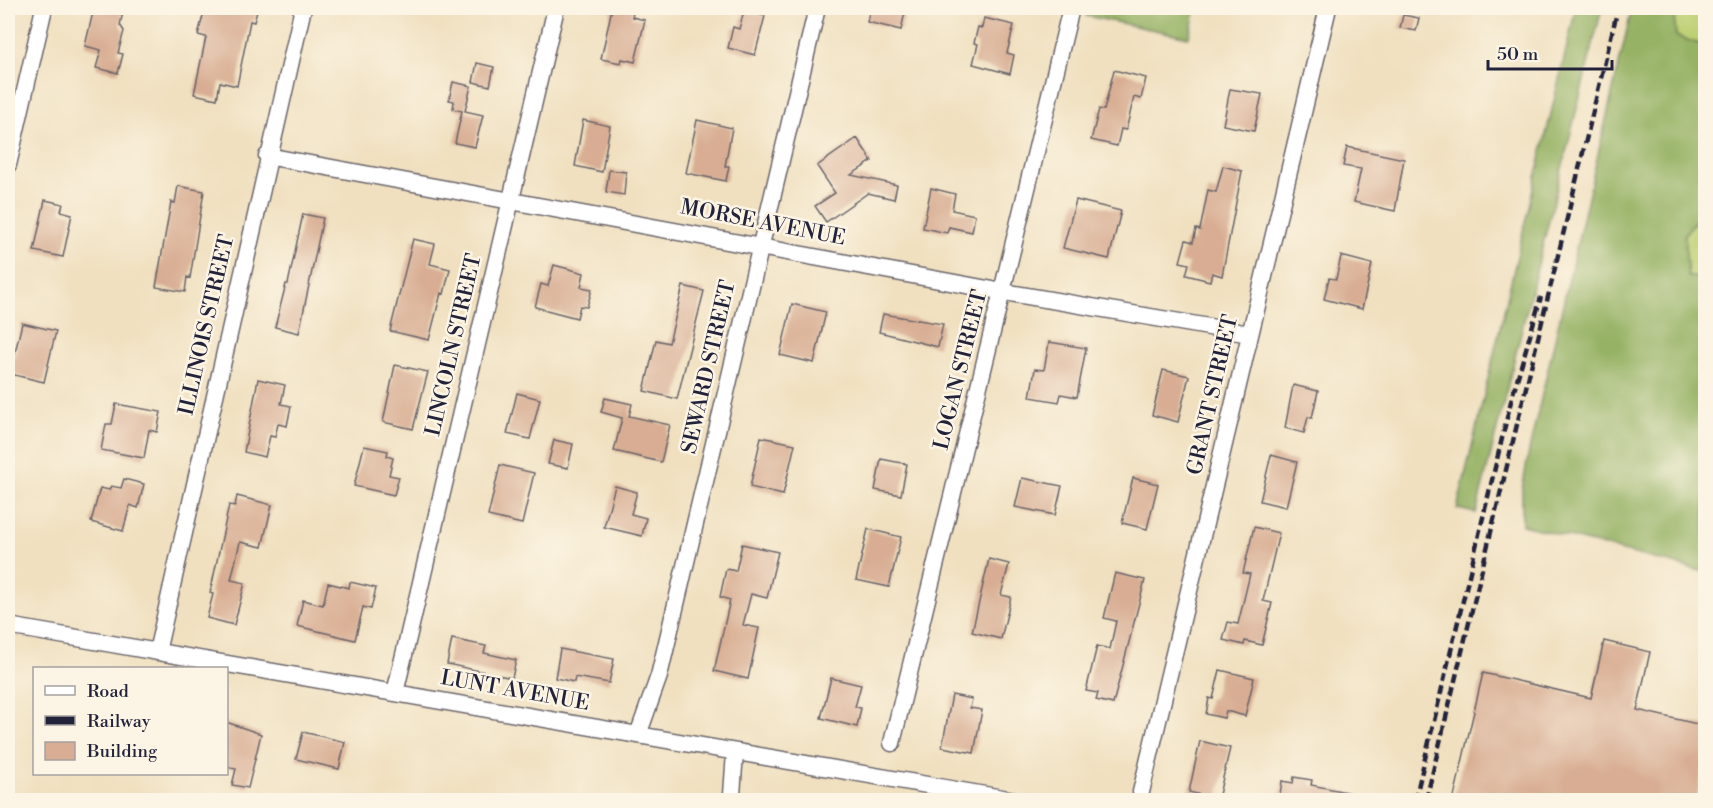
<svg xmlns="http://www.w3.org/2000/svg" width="1713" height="808" viewBox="0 0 1713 808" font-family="'Libre Bodoni',serif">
	<rect width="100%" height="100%" fill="#fcf5e5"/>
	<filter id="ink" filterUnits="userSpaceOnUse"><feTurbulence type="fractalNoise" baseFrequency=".0167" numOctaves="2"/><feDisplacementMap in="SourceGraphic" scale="12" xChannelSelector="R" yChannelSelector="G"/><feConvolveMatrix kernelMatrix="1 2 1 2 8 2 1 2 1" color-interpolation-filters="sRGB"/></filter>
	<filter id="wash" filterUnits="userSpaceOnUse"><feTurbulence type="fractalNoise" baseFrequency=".008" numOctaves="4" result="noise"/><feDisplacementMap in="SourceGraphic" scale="24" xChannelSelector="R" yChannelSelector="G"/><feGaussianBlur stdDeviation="1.35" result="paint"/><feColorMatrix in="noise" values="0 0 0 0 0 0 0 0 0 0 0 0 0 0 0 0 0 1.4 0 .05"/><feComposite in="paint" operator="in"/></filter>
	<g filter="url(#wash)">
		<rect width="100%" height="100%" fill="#f0e0c0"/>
		<!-- green -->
		<path fill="#bdd073" stroke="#707957" stroke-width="1.5" d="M 1673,8 L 1705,8 L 1705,46 L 1676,36 Z
			M 1705,208 L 1705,278 L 1688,277 L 1684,235 Z"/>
		<!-- forest -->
		<path fill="#96b265" stroke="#5c6a50" stroke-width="1.5" d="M 1088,8 L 1196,8 L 1189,37 L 1086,16 Z
			M 1576,8 L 1602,8 L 1476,513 L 1457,509 Z
			M 1632,8 L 1673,8 L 1676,36 L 1705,46 L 1705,208 L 1684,235 L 1688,277 L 1705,278 L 1705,572 L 1522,525 L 1522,489 L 1530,446 Z"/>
		<g id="blocks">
			<!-- building -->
			<path fill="#d8ad93" d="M 94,8 L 124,8 L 120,25 L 124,31 L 118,53 L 123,54 L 118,73 L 96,68 L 101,50 L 85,46 Z
				M 205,8 L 258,8 L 254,22 L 250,21 L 237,86 L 220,82 L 217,99 L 194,94 L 206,37 L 198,35 Z
				M 612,8 L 634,8 L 632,17 L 645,20 L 635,62 L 622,59 L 621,63 L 601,59 Z
				M 870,8 L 906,8 L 901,30 L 867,22 Z
				M 744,11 L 765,16 L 755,55 L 728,48 L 733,27 L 739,29 Z
				M 1403,15 L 1419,18 L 1416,31 L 1400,28 Z
				M 984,18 L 1014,25 L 1007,53 L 1014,55 L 1010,74 L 973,64 L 978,44 L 974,43 L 978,27 L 982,28 Z
				M 477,63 L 494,67 L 490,86 L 473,82 Z
				M 1114,70 L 1146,78 L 1141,99 L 1134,97 L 1126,130 L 1121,129 L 1117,146 L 1091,140 L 1099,109 L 1104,110 Z
				M 453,82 L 471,86 L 465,111 L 483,115 L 475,147 L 455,143 L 462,111 L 453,109 L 454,101 L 449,100 Z
				M 1230,89 L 1262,94 L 1254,131 L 1223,125 Z
				M 583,120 L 610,126 L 602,172 L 575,166 Z
				M 697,120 L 732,128 L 725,166 L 729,166 L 726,181 L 686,173 Z
				M 857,138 L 872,161 L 851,175 L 897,185 L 894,199 L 868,193 L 826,222 L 815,206 L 835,193 L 817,166 Z
				M 1347,147 L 1404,159 L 1395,211 L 1354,202 L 1361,169 L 1343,166 Z
				M 1223,166 L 1242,171 L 1222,276 L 1212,273 L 1210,281 L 1186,275 L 1189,264 L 1180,262 L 1186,240 L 1193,242 L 1196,229 L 1200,230 L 1208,190 L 1216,192 Z
				M 609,170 L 626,172 L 624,195 L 606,192 Z
				M 178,186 L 204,191 L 190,278 L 187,277 L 185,292 L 156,287 L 171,202 L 175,203 Z
				M 931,188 L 955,194 L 952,210 L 975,215 L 972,232 L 949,227 L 947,233 L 923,228 Z
				M 45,200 L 63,204 L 61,211 L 72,214 L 63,257 L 34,251 Z
				M 1076,200 L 1121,211 L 1109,259 L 1063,248 Z
				M 303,214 L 323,218 L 299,333 L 275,327 L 286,284 L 288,284 Z
				M 413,239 L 435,244 L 430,264 L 450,269 L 444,294 L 441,293 L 429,340 L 390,331 Z
				M 1341,256 L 1372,264 L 1362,309 L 1324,299 L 1329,278 L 1336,279 Z
				M 554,265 L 584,273 L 581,287 L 592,289 L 587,307 L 580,306 L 577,318 L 535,307 L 541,284 L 548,286 Z
				M 683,286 L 704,291 L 677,399 L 644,391 L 656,340 L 669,343 Z
				M 792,304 L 826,312 L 814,363 L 780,355 Z
				M 883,314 L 943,324 L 938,347 L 879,332 Z
				M 22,323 L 56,331 L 44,382 L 10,374 Z
				M 1049,342 L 1086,348 L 1077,397 L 1061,394 L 1059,402 L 1030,397 L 1035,369 L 1044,370 Z
				M 395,365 L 428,372 L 413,429 L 383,422 Z
				M 1163,370 L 1189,376 L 1178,422 L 1152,415 Z
				M 258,379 L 285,385 L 281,404 L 291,406 L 287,426 L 278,424 L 275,437 L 270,436 L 265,457 L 244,452 Z
				M 1293,385 L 1318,391 L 1312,418 L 1308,417 L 1304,433 L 1285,428 Z
				M 517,393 L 540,399 L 530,439 L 507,434 Z
				M 605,398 L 632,404 L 629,416 L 670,425 L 661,462 L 614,451 L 622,418 L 601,412 Z
				M 116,404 L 161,412 L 157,432 L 149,430 L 144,458 L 101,450 L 106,424 L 112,424 Z
				M 761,437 L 795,444 L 783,495 L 750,487 Z
				M 554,440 L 573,444 L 568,468 L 548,464 Z
				M 364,446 L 388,451 L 387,456 L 393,458 L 389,475 L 399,477 L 394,495 L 354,486 Z
				M 1271,455 L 1297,462 L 1286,507 L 1260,501 Z
				M 881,459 L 907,464 L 901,495 L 875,490 Z
				M 500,465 L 534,473 L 522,524 L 488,516 Z
				M 1022,478 L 1062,486 L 1055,515 L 1015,507 Z
				M 1133,478 L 1158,484 L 1147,529 L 1122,523 Z
				M 124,479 L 144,484 L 138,508 L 130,505 L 123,531 L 91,522 L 100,488 L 109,490 L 111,486 L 121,488 Z
				M 615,486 L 637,492 L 631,514 L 646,518 L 642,536 L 604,527 Z
				M 237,496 L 272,505 L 262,547 L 240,542 L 231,580 L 245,583 L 234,625 L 207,618 L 213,594 L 210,593 L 229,505 L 235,506 Z
				M 1254,527 L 1279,533 L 1263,601 L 1272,603 L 1262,645 L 1245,641 L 1244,645 L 1223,640 L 1228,622 L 1238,624 L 1250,574 L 1243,573 Z
				M 868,529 L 901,537 L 889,587 L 856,580 Z
				M 742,544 L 778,552 L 767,598 L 751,594 L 743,625 L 759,628 L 748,679 L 714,671 L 730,600 L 720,597 L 726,569 L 736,571 Z
				M 989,559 L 1009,564 L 1001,595 L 1011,597 L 1001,639 L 972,632 Z
				M 1115,573 L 1145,580 L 1113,704 L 1096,700 L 1098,693 L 1086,691 L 1097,646 L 1110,649 L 1116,621 L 1104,618 Z
				M 350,582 L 376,588 L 371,609 L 363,607 L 355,640 L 297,626 L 303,600 L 323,605 L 328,583 L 349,588 Z
				M 452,639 L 486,646 L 484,653 L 516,660 L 512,678 L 447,664 Z
				M 1604,641 L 1650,652 L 1637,710 L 1706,726 L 1706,760 L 1696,801 L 1453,801 L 1483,673 L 1591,698 Z
				M 560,649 L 614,659 L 609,683 L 575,677 L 574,682 L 555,678 Z
				M 1220,670 L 1254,678 L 1245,716 L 1226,711 L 1224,718 L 1206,714 L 1209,698 L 1213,699 Z
				M 831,678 L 861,685 L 855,707 L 861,708 L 857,727 L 821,718 Z
				M 952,695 L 972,699 L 970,708 L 982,710 L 974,753 L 942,747 Z
				M 226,722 L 261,734 L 248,788 L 232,785 L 236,769 L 226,767 Z
				M 303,732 L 345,742 L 339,769 L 296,759 Z
				M 1200,741 L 1230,748 L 1218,799 L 1189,792 Z
				M 1294,777 L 1312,780 L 1311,785 L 1357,794 L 1357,801 L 1279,801 L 1282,781 L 1293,783 Z"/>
		</g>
	</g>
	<g filter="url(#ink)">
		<use href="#blocks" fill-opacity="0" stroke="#6a646a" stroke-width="1.5"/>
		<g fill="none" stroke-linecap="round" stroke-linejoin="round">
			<!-- minor casing -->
			<g stroke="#6a646a" stroke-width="19">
				<path id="minor" d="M 267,156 L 1004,292 L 1250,334
					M 8,165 L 44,8
					M 8,626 L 1014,800
					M 157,652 L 303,8
					M 395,693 L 556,8
					M 638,735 L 659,676 L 817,8
					M 892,743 L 1071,8
					M 735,752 L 732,795 L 735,800
					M 1141,792 L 1328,8"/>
			</g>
			<!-- minor -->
			<use href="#minor" stroke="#fff" stroke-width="16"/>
			<!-- rail -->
			<path stroke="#22223b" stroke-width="4.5" stroke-dasharray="9 4.5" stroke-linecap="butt" d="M 1415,800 L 1512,397 L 1541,297
				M 1426,800 L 1618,8"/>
		</g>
	</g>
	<g text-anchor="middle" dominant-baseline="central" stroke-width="5" stroke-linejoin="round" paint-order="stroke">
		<!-- street labels -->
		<g font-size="21" fill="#22223b" stroke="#fcf5e5">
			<text transform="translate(763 223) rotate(11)">MORSE AVENUE</text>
			<text transform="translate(207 325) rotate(-77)">ILLINOIS STREET</text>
			<text transform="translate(454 345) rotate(-77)">LINCOLN STREET</text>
			<text transform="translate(709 367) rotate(-77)">SEWARD STREET</text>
			<text transform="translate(961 370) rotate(-76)">LOGAN STREET</text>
			<text transform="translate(1213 395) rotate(-77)">GRANT STREET</text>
			<text transform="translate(515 691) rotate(10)">LUNT AVENUE</text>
		</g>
	</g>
	<!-- margin -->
	<rect width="1713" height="808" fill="none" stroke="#fcf5e5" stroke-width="30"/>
	<!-- legend -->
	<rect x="33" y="667" width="195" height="108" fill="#fcf5e5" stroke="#a5a1a1" stroke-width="1.5"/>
	<rect x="45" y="686" width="30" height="9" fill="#ffffff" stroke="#a5a1a1" stroke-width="1.5"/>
	<text x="87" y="697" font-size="18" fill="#22223b">Road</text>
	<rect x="45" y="716" width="30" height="9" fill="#22223b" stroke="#a5a1a1" stroke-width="1.5"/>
	<text x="87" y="727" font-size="18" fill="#22223b">Railway</text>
	<rect x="45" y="742" width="30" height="18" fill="#d8ad93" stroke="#a5a1a1" stroke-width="1.5"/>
	<text x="87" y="757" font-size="18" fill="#22223b">Building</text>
	<!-- scale -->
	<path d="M1488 60v9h124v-9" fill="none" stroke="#22223b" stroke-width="3"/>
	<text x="1497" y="60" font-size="18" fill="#22223b" stroke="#fcf5e5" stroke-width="4.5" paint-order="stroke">50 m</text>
</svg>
